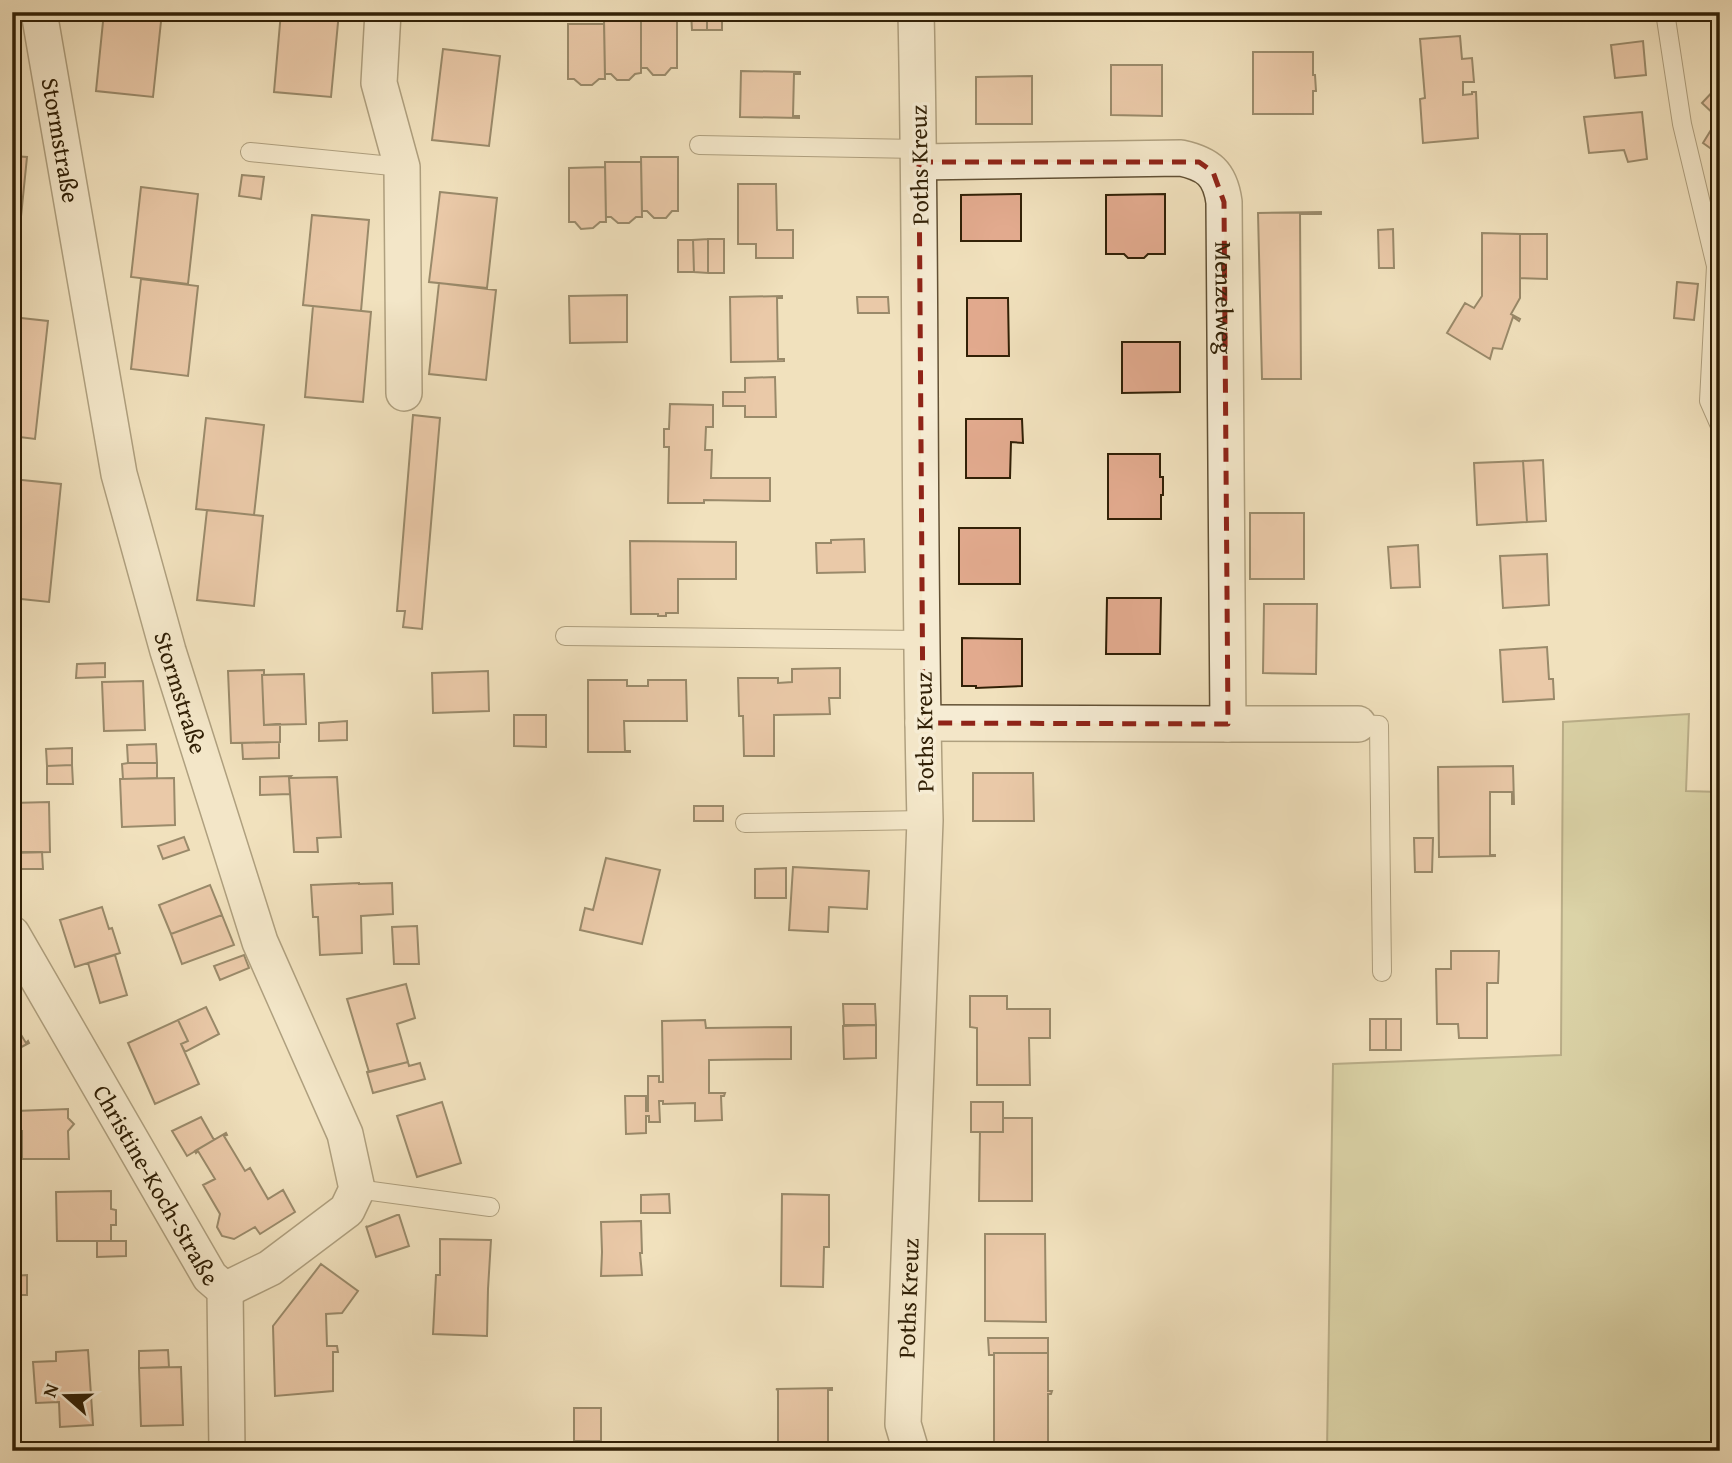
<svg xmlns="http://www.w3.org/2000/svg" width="1732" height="1463" viewBox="0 0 1732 1463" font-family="'Gentium Book Plus',serif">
	<rect width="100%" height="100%" fill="#f1e1bd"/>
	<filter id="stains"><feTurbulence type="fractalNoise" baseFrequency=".00286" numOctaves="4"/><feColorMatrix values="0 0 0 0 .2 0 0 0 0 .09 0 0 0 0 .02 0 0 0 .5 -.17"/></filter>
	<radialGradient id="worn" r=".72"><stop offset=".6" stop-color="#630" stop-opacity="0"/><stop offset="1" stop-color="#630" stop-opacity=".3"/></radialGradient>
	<!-- green -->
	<path fill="#c0c18d" stroke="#78704a" stroke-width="2" d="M 1689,714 L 1686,791 L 1720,792 L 1720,1451 L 1327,1451 L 1333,1064 L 1561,1055 L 1563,722 Z"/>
	<!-- building -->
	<path fill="#e2aa8e" stroke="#312006" stroke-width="2" d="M 104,12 L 162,12 L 153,97 L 96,91 Z
		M 281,12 L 339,12 L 331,97 L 274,92 Z
		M 691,12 L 707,12 L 707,30 L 692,30 Z
		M 707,12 L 722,12 L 722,30 L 707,30 Z
		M 641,14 L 677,14 L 677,68 L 671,68 L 665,75 L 653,75 L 647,68 L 641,68 Z
		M 604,19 L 641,19 L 641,73 L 635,74 L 629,80 L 617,80 L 611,74 L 605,74 Z
		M 568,24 L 604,24 L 605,79 L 599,79 L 592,85 L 581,85 L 574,79 L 568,79 Z
		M 1460,36 L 1462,59 L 1472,58 L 1474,82 L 1463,82 L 1463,95 L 1472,94 L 1472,92 L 1476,92 L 1478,138 L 1423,143 L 1420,99 L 1425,98 L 1420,39 Z
		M 1643,41 L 1646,75 L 1615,78 L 1611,45 Z
		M 443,49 L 500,56 L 489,146 L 432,140 Z
		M 1253,52 L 1313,52 L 1313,75 L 1315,75 L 1316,91 L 1313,91 L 1313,114 L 1253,114 Z
		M 1111,65 L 1162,65 L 1162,116 L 1111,115 Z
		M 741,71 L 800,72 L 800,74 L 794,74 L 793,116 L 799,116 L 799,118 L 740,117 Z
		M 1032,76 L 1032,124 L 976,124 L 976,77 Z
		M 1717,87 L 1720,90 L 1719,119 L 1702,103 Z
		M 1642,112 L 1647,159 L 1628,162 L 1624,150 L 1589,153 L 1584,117 Z
		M 1714,125 L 1720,128 L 1720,155 L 1703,143 Z
		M 12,156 L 27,157 L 15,276 L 12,276 Z
		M 641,157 L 678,157 L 678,211 L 672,211 L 666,218 L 654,218 L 647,211 L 642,211 Z
		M 605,162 L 641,162 L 642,217 L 636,217 L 629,223 L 618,223 L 611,217 L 606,217 Z
		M 605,167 L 606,222 L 600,222 L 593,228 L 581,229 L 575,222 L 569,222 L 569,168 Z
		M 242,175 L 264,177 L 261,199 L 239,196 Z
		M 738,184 L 776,184 L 777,230 L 793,230 L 793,258 L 756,258 L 756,244 L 738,244 Z
		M 141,187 L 198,194 L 188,284 L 131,277 Z
		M 440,192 L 497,198 L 487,288 L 429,282 Z
		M 1021,194 L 1021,241 L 961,241 L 961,195 Z
		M 1165,194 L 1165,254 L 1148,254 L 1144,258 L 1128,258 L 1124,254 L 1106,254 L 1106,195 Z
		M 1321,212 L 1321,214 L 1300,214 L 1301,379 L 1262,379 L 1258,213 Z
		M 312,215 L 369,220 L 361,311 L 303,305 Z
		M 1393,229 L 1394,268 L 1379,268 L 1378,230 Z
		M 1482,233 L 1520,234 L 1520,298 L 1511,314 L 1520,319 L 1519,321 L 1513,317 L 1502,349 L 1493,348 L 1490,359 L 1447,333 L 1465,303 L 1474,308 L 1482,296 Z
		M 1520,234 L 1547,234 L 1547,279 L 1520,278 Z
		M 708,239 L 724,239 L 724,273 L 708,273 Z
		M 708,239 L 708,273 L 694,272 L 693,240 Z
		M 678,240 L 693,240 L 694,272 L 678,272 Z
		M 141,279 L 198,286 L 188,376 L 131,369 Z
		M 1677,282 L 1698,284 L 1694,320 L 1674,318 Z
		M 439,283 L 496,290 L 486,380 L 429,374 Z
		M 627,295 L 627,342 L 570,343 L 569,296 Z
		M 782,296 L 782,298 L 777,298 L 778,359 L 784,359 L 784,361 L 731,362 L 730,297 Z
		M 857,297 L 888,297 L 889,313 L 858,313 Z
		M 967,298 L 1008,298 L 1009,356 L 967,356 Z
		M 313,306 L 371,312 L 363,402 L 305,397 Z
		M 12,317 L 48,321 L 35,439 L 12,436 Z
		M 1122,342 L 1180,342 L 1180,392 L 1122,393 Z
		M 775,377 L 776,417 L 745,417 L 745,406 L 723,406 L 723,392 L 745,392 L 745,378 Z
		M 670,404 L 713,405 L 713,427 L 706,427 L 705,450 L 712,450 L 711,478 L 770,478 L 770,501 L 704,500 L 704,503 L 668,503 L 669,447 L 664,447 L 664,429 L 669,429 Z
		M 413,415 L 440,418 L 422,629 L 403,627 L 405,611 L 397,611 Z
		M 206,418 L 264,425 L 254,515 L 196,509 Z
		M 966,419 L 1022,419 L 1023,443 L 1011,442 L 1010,478 L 966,478 Z
		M 1108,454 L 1160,454 L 1160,477 L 1163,477 L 1163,495 L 1161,495 L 1161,519 L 1108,519 Z
		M 1543,460 L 1546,521 L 1527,522 L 1523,461 Z
		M 1523,461 L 1527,522 L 1477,525 L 1474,463 Z
		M 12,479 L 61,484 L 49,602 L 12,598 Z
		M 207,510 L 263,516 L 254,606 L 197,600 Z
		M 1250,513 L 1304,513 L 1304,579 L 1250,579 Z
		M 959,528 L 1020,528 L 1020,584 L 959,584 Z
		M 864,539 L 865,572 L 817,573 L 816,543 L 831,543 L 831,540 Z
		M 630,541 L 736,542 L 736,579 L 678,579 L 678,613 L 666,613 L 666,616 L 658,616 L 658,614 L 631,614 Z
		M 1418,545 L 1420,587 L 1391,588 L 1388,547 Z
		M 1547,554 L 1549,605 L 1503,608 L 1500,556 Z
		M 1107,598 L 1161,598 L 1160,654 L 1106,654 Z
		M 1264,604 L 1317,604 L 1316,674 L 1263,673 Z
		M 962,638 L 1022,639 L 1022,686 L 976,688 L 976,686 L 962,686 Z
		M 1547,647 L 1549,679 L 1553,679 L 1554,699 L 1503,702 L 1500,650 Z
		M 105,663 L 105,677 L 76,678 L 77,664 Z
		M 840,668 L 840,698 L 829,698 L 830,714 L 774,715 L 774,756 L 744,756 L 743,716 L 739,716 L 738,678 L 778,678 L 778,683 L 792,682 L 792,669 Z
		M 264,670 L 264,675 L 262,675 L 264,725 L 280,724 L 280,742 L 231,743 L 228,671 Z
		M 488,671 L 489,711 L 433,713 L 432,673 Z
		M 304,674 L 306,724 L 264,725 L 262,675 Z
		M 588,680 L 627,680 L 627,686 L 648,686 L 648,680 L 686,680 L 687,721 L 624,721 L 625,751 L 630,751 L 630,752 L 588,752 Z
		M 143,681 L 145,730 L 104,731 L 102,682 Z
		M 514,715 L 546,715 L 546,747 L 514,746 Z
		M 347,721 L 347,740 L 319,741 L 319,723 Z
		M 279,742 L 279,758 L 243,759 L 242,743 Z
		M 156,744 L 157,763 L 128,763 L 127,745 Z
		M 72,748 L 72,765 L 47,766 L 46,749 Z
		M 128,763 L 157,763 L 157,778 L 123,779 L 122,764 Z
		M 72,765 L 73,784 L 47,784 L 47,766 Z
		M 1513,766 L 1514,804 L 1512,804 L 1512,792 L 1490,792 L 1490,855 L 1495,855 L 1495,856 L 1439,857 L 1438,767 Z
		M 973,773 L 1033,773 L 1034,821 L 973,821 Z
		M 291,776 L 289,778 L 290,794 L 260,795 L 260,777 Z
		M 337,777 L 341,837 L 317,838 L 318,852 L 294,852 L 289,778 Z
		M 174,778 L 175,825 L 122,827 L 120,779 Z
		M 49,802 L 50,852 L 12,853 L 12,803 Z
		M 694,806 L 723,806 L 723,821 L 694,821 Z
		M 184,837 L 189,850 L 163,859 L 158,846 Z
		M 1414,838 L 1433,838 L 1432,872 L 1415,872 Z
		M 14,852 L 42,852 L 43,869 L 14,869 Z
		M 606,858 L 660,870 L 642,944 L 580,930 L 585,908 L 593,910 Z
		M 793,867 L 869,871 L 867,909 L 829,907 L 828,932 L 789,930 Z
		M 786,868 L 786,898 L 755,898 L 755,869 Z
		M 359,883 L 359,884 L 392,883 L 393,914 L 361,916 L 362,953 L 320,955 L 318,917 L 313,917 L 311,885 Z
		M 210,885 L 222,915 L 171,934 L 159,905 Z
		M 102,907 L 109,929 L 112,928 L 120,953 L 75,967 L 60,920 Z
		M 222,915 L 234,945 L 182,964 L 171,934 Z
		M 417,926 L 419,964 L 394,964 L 392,927 Z
		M 1451,951 L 1499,951 L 1498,983 L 1487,983 L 1487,1038 L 1459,1038 L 1458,1024 L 1437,1024 L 1436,969 L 1451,969 Z
		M 115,955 L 127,995 L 100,1003 L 88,963 Z
		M 244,955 L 249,968 L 220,980 L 214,966 Z
		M 406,984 L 415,1018 L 397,1024 L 408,1062 L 369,1072 L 347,999 Z
		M 970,996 L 1007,996 L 1007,1009 L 1050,1009 L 1050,1038 L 1029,1038 L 1030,1085 L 977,1085 L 977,1028 L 970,1027 Z
		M 843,1004 L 875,1004 L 876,1025 L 844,1025 Z
		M 206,1007 L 219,1034 L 185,1052 L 181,1044 L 188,1041 L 178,1020 Z
		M 1370,1019 L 1386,1019 L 1386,1050 L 1370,1050 Z
		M 1386,1019 L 1401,1019 L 1401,1050 L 1386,1050 Z
		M 12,1020 L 26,1043 L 28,1041 L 29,1043 L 12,1052 Z
		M 178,1020 L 188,1041 L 181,1044 L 199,1084 L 155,1104 L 128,1043 Z
		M 705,1020 L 706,1028 L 791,1027 L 791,1059 L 709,1060 L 709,1093 L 725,1093 L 724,1096 L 721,1096 L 722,1120 L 695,1121 L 695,1103 L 663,1104 L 663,1101 L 659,1101 L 660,1122 L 649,1122 L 649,1116 L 646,1116 L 646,1133 L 626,1134 L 625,1096 L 646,1096 L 646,1111 L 648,1111 L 648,1076 L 659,1076 L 659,1082 L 663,1082 L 662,1021 Z
		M 876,1025 L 876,1058 L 844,1059 L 843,1026 Z
		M 408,1062 L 409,1066 L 420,1063 L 425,1079 L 373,1093 L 367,1072 Z
		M 442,1102 L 461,1163 L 417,1177 L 397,1116 Z
		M 971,1102 L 1003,1102 L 1003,1132 L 971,1132 Z
		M 68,1109 L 68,1118 L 74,1124 L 68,1131 L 69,1159 L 22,1159 L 22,1131 L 17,1131 L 16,1111 Z
		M 201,1117 L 214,1140 L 187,1156 L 172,1131 Z
		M 1003,1118 L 1032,1118 L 1032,1201 L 979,1201 L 980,1132 L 1003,1132 Z
		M 226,1133 L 227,1135 L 224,1136 L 245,1171 L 250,1168 L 268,1199 L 283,1190 L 295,1212 L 260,1234 L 255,1227 L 234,1239 L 222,1236 L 217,1227 L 220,1214 L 203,1185 L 215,1179 L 198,1151 L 196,1153 L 195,1151 Z
		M 111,1191 L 111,1209 L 116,1210 L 116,1225 L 111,1225 L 111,1241 L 57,1241 L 56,1192 Z
		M 669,1194 L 670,1213 L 641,1213 L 641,1195 Z
		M 782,1194 L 829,1195 L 829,1247 L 824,1247 L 823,1287 L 781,1286 Z
		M 397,1215 L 399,1215 L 409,1246 L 376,1257 L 366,1226 L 367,1227 Z
		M 641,1221 L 642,1253 L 640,1253 L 642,1275 L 601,1276 L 602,1252 L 601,1222 Z
		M 985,1234 L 1045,1234 L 1046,1322 L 985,1321 Z
		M 440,1239 L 491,1240 L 488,1289 L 487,1336 L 433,1334 L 436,1275 L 440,1275 Z
		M 97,1241 L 126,1241 L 126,1256 L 97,1257 Z
		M 321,1264 L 358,1291 L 342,1313 L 326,1314 L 327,1346 L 337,1346 L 338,1352 L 333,1352 L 333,1391 L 275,1396 L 273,1326 Z
		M 27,1275 L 27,1295 L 12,1295 L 12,1276 Z
		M 988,1338 L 1048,1338 L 1048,1353 L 994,1353 L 994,1355 L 989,1355 Z
		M 88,1350 L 93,1425 L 60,1427 L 59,1402 L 36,1403 L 33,1362 L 56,1361 L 56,1352 Z
		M 168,1350 L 169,1367 L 139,1368 L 139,1351 Z
		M 994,1353 L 1048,1353 L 1048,1391 L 1052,1391 L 1051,1394 L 1048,1394 L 1048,1443 L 994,1443 Z
		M 181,1367 L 183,1425 L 141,1426 L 139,1368 Z
		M 832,1388 L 832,1390 L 828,1390 L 828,1449 L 833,1449 L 833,1450 L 777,1451 L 778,1449 L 778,1390 L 776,1389 Z
		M 574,1408 L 601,1408 L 601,1441 L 574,1441 Z
		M 364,1443 L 366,1451 L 333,1451 Z
		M 857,1448 L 857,1451 L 826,1451 L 833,1450 L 833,1449 Z"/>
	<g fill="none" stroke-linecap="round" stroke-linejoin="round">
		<!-- lane casing -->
		<g stroke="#615034" stroke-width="20">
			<path id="lane" d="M 1665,12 L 1682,124 L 1716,266 L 1709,401 L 1720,426
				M 699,145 L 919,149
				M 250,152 L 402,167
				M 565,636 L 922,640
				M 1358,724 L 1379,725 L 1382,972
				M 745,823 L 925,820
				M 357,1189 L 490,1207"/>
		</g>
		<!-- street casing -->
		<g stroke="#615034" stroke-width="38">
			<g id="street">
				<path id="s1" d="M 39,12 L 119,474 L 168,651 L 260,942 L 345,1134 L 357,1189 L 347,1210 L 270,1268 L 225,1290"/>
				<path d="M 383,12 L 379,83 L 402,167 L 404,393"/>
				<path id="s2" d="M 919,162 L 1181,158 C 1208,164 1220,173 1224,202 L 1228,724 L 923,723"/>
				<path d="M 1228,724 L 1358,724"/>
				<path id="s3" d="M 12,934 L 210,1277 L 225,1290 L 227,1451"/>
				<path id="s4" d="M 911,1451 L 903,1424 L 925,820 C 918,550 922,281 916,12"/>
			</g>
		</g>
		<!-- lane -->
		<use href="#lane" stroke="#f6ecd4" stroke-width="18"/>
		<!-- street -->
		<use href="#street" stroke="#f6ecd4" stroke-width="35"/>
	</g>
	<!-- marked area -->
	<path d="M0 0H1732V1463H0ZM 919,162 L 1199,162 L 1213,172 L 1224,202 L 1228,724 L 923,723 Z" fill="#f1e1bd" fill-opacity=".55" fill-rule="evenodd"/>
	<path fill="none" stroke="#8f2418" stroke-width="5" stroke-dasharray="14 9" stroke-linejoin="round" d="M 919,162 L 1199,162 L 1213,172 L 1224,202 L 1228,724 L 923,723 Z"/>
	<g text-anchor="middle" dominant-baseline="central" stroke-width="7" stroke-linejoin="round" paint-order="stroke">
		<!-- street labels -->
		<g font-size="24" fill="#312006" stroke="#f6ecd4">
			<text stroke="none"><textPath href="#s1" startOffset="130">Stormstraße</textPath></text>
			<text transform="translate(919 165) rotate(-91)">Poths Kreuz</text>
			<text stroke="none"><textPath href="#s2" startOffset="425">Menzelweg</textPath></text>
			<text stroke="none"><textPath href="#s1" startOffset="696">Stormstraße</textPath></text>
			<text transform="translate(924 732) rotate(-91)">Poths Kreuz</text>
			<text stroke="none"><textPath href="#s3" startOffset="289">Christine-Koch-Straße</textPath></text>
			<text stroke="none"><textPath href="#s4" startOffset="154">Poths Kreuz</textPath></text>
		</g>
	</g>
	<!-- margin -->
	<rect width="1732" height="1463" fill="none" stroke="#f1e1bd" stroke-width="42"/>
	<rect x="14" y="14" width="1704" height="1435" fill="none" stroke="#312006" stroke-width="3.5"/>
	<rect x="21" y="21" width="1690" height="1421" fill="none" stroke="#312006" stroke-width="2"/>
	<!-- north arrow -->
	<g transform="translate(66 1396) rotate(290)" stroke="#f6ecd4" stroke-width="5" paint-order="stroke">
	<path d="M0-5L12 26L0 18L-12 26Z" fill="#312006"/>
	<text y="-10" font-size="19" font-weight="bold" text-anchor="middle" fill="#312006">N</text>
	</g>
	<rect width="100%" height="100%" filter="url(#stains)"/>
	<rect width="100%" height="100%" fill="url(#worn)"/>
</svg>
